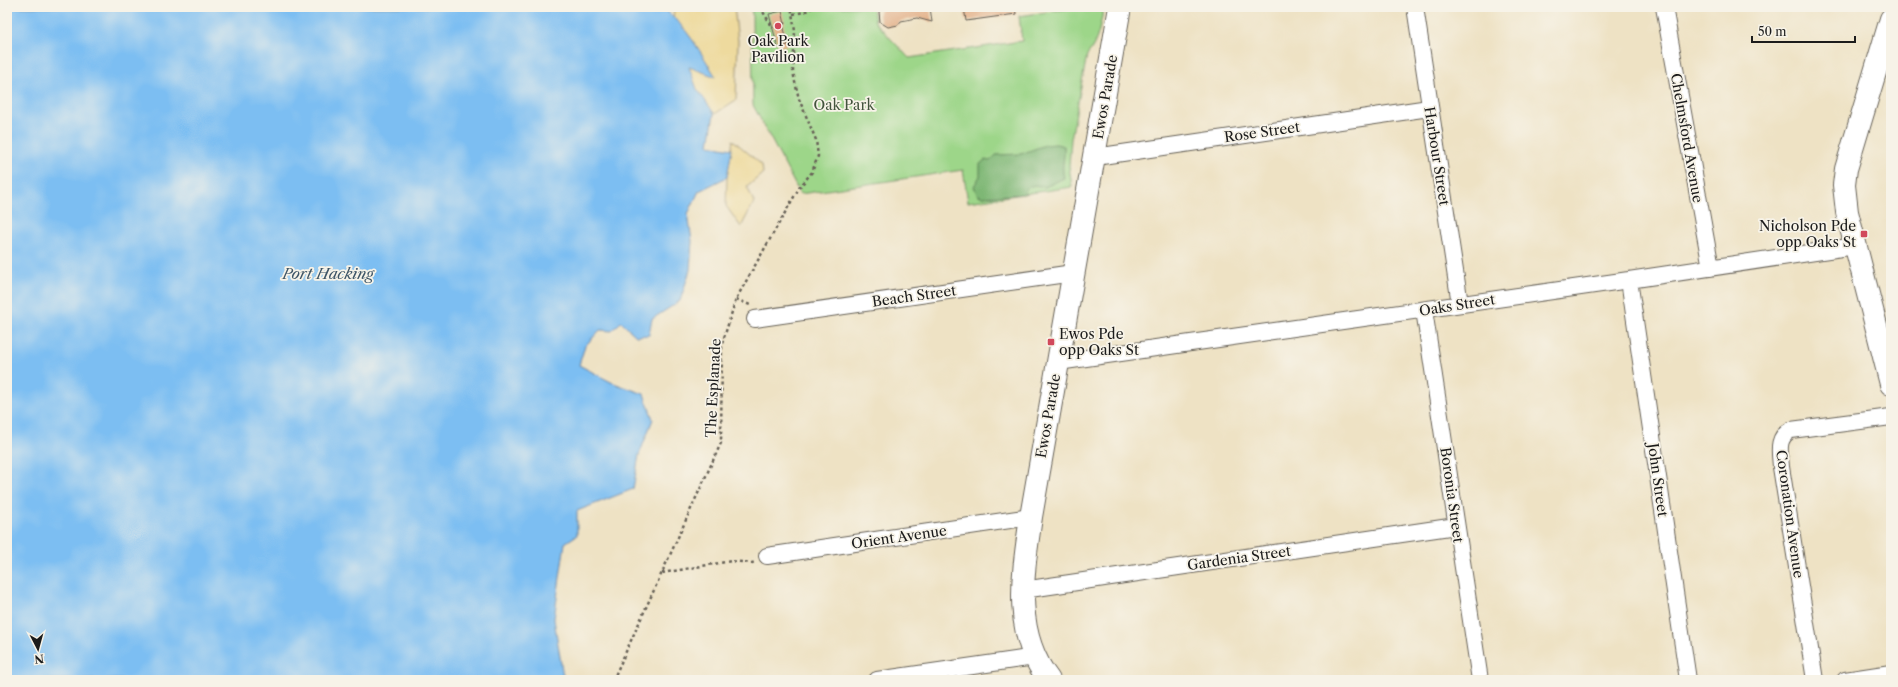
<svg xmlns="http://www.w3.org/2000/svg" width="1898" height="687" viewBox="0 0 1898 687" font-family="'Libre Caslon Text',serif">
	<rect width="100%" height="100%" fill="#f7f3e8"/>
	<filter id="ink" filterUnits="userSpaceOnUse"><feTurbulence type="fractalNoise" baseFrequency=".025" numOctaves="2"/><feDisplacementMap in="SourceGraphic" scale="8" xChannelSelector="R" yChannelSelector="G"/><feConvolveMatrix kernelMatrix="1 2 1 2 8 2 1 2 1" color-interpolation-filters="sRGB"/></filter>
	<filter id="wash" filterUnits="userSpaceOnUse"><feTurbulence type="fractalNoise" baseFrequency=".012" numOctaves="4" result="noise"/><feDisplacementMap in="SourceGraphic" scale="16" xChannelSelector="R" yChannelSelector="G"/><feGaussianBlur stdDeviation="0.9" result="paint"/><feColorMatrix in="noise" values="0 0 0 0 0 0 0 0 0 0 0 0 0 0 0 0 0 1.4 0 .05"/><feComposite in="paint" operator="in"/></filter>
	<g filter="url(#wash)">
		<rect width="100%" height="100%" fill="#eee2c4"/>
		<!-- green -->
		<path fill="#9dd689" stroke="#5c7952" d="M 750,7 L 873,7 L 875,22 L 909,58 L 1022,41 L 1019,16 L 1080,7 L 1104,7 C 1100,24 1099,41 1087,55 L 1071,139 L 1069,166 L 1072,187 L 968,202 L 963,170 L 800,194 L 753,105 L 752,13 Z"/>
		<!-- forest -->
		<path fill="#7eb775" stroke="#4d6a48" d="M 1056,144 L 1064,146 C 1065,157 1061,167 1064,178 L 1045,187 L 1035,185 L 1027,188 L 1024,194 L 982,197 L 977,194 L 974,186 L 980,176 L 980,164 L 985,160 L 990,161 L 996,155 L 1021,154 L 1045,145 Z"/>
		<!-- sand -->
		<path fill="#eeda9e" stroke="#857b5d" d="M 674,7 L 734,7 L 738,41 L 736,100 L 707,119 L 672,35 Z
			M 733,140 L 762,165 L 763,173 L 747,187 L 754,202 L 741,227 L 726,206 L 727,177 Z"/>
		<!-- water -->
		<path fill="#7cbef2" stroke="#4c6d87" d="M 7,7 L 662,7 C 686,25 701,53 716,77 L 689,67 L 697,89 L 714,113 L 709,145 L 732,149 L 727,177 L 699,191 L 688,214 L 692,241 L 690,270 L 680,301 L 652,319 L 649,335 L 636,336 L 621,322 L 612,331 L 600,330 L 585,346 L 579,365 L 611,382 L 644,394 L 653,419 L 639,455 L 633,489 L 577,511 L 577,535 L 565,543 L 554,619 L 563,676 L 559,680 L 7,680 Z"/>
		<g id="blocks">
			<!-- building -->
			<path fill="#e2ad84" d="M 883,7 L 930,7 L 932,22 L 917,18 L 901,21 L 898,25 L 888,27 L 880,22 L 879,12 Z
				M 964,7 L 1015,7 L 1016,14 L 966,21 Z
				M 782,11 L 785,24 L 783,24 L 788,45 L 778,48 L 769,14 Z"/>
		</g>
	</g>
	<g filter="url(#ink)">
		<use href="#blocks" fill-opacity="0" stroke="#666157" stroke-width="1"/>
		<g fill="none" stroke-linecap="round" stroke-linejoin="round">
			<!-- street casing -->
			<g stroke="#666157" stroke-width="18">
				<path id="street" d="M 1415,7 L 1460,304
					M 1664,7 L 1711,268
					M 1095,157 L 1429,108
					M 1629,280 L 1688,680
					M 1424,310 L 1480,680
					M 755,319 L 1073,273
					M 1058,362 L 1629,280 L 1855,246
					M 767,556 L 1031,517
					M 1023,590 L 1456,526
					M 877,680 L 1035,657
					M 1815,680 L 1781,467 C 1780,451 1776,438 1791,430 L 1891,417
					M 1845,680 L 1891,673"/>
			</g>
			<!-- secondary casing -->
			<g stroke="#666157" stroke-width="24">
				<path id="secondary" d="M 1891,19 L 1846,169 L 1844,185 L 1847,212 L 1891,384
					M 1049,680 C 1012,632 1023,573 1031,517 L 1120,7"/>
			</g>
			<!-- path -->
			<path stroke="#666157" stroke-width="2.5" stroke-dasharray="3 3" stroke-linecap="butt" d="M 760,7 L 773,28
				M 793,14 L 804,12 L 814,7
				M 736,299 L 750,305
				M 662,573 L 731,561 L 752,563 L 755,562
				M 613,680 L 721,443 L 722,344 L 736,299 L 799,188 L 812,172 L 818,156 L 816,140 L 799,99 L 795,82 L 793,71 L 795,31 L 791,7"/>
			<!-- street -->
			<use href="#street" stroke="#fff" stroke-width="16"/>
			<!-- secondary -->
			<use href="#secondary" stroke="#fff" stroke-width="22"/>
		</g>
	</g>
	<!-- markers -->
	<g fill="#d1495b" stroke="#f7f3e8" stroke-width="1.5">
		<circle cx="778" cy="26" r="4"/>
		<rect x="1860" y="230" width="8" height="8" rx="2"/>
		<rect x="1047" y="338" width="8" height="8" rx="2"/>
	</g>
	<g text-anchor="middle" dominant-baseline="central" stroke-width="3.5" stroke-linejoin="round" paint-order="stroke">
		<!-- poi labels -->
		<g font-size="14" fill="#1c1c1c" stroke="#f7f3e8">
			<text x="778" y="41">Oak Park<tspan x="778" dy="16">Pavilion</tspan></text>
			<text x="1856" y="226" text-anchor="end">Nicholson Pde<tspan x="1856" dy="16">opp Oaks St</tspan></text>
			<text x="1059" y="334" text-anchor="start">Ewos Pde<tspan x="1059" dy="16">opp Oaks St</tspan></text>
		</g>
		<!-- street labels -->
		<g font-size="14" fill="#1c1c1c" stroke="#f7f3e8">
			<text transform="translate(1105 97) rotate(-80)">Ewos Parade</text>
			<text transform="translate(1262 132) rotate(-8)">Rose Street</text>
			<text transform="translate(1687 138) rotate(80)">Chelmsford Avenue</text>
			<text transform="translate(1437 156) rotate(81)">Harbour Street</text>
			<text transform="translate(914 296) rotate(-8)">Beach Street</text>
			<text transform="translate(1457 305) rotate(-9)">Oaks Street</text>
			<text transform="translate(713 388) rotate(-87)">The Esplanade</text>
			<text transform="translate(1048 416) rotate(-80)">Ewos Parade</text>
			<text transform="translate(1658 480) rotate(82)">John Street</text>
			<text transform="translate(1452 495) rotate(82)">Boronia Street</text>
			<text transform="translate(1790 514) rotate(82)">Coronation Avenue</text>
			<text transform="translate(899 537) rotate(-8)">Orient Avenue</text>
			<text transform="translate(1239 558) rotate(-8)">Gardenia Street</text>
		</g>
		<!-- park labels -->
		<g font-size="14" fill="#43543d" stroke="#f7f3e8">
			<text x="844" y="105">Oak Park</text>
		</g>
		<!-- water labels -->
		<g font-size="15" font-style="italic" fill="#3e5567" stroke="#f7f3e8">
			<text x="328" y="273">Port Hacking</text>
		</g>
	</g>
	<!-- margin -->
	<rect width="1898" height="687" fill="none" stroke="#f7f3e8" stroke-width="24"/>
	<!-- north arrow -->
	<g transform="translate(38 649) rotate(174)" stroke="#f7f3e8" stroke-width="3" paint-order="stroke">
	<path d="M0-3L7 15L0 10L-7 15Z" fill="#1c1c1c"/>
	<text y="-6" font-size="11" font-weight="bold" text-anchor="middle" fill="#1c1c1c">N</text>
	</g>
	<!-- scale -->
	<path d="M1752 36v6h103v-6" fill="none" stroke="#1c1c1c" stroke-width="2"/>
	<text x="1758" y="36" font-size="12" fill="#1c1c1c" stroke="#f7f3e8" stroke-width="3" paint-order="stroke">50 m</text>
</svg>
